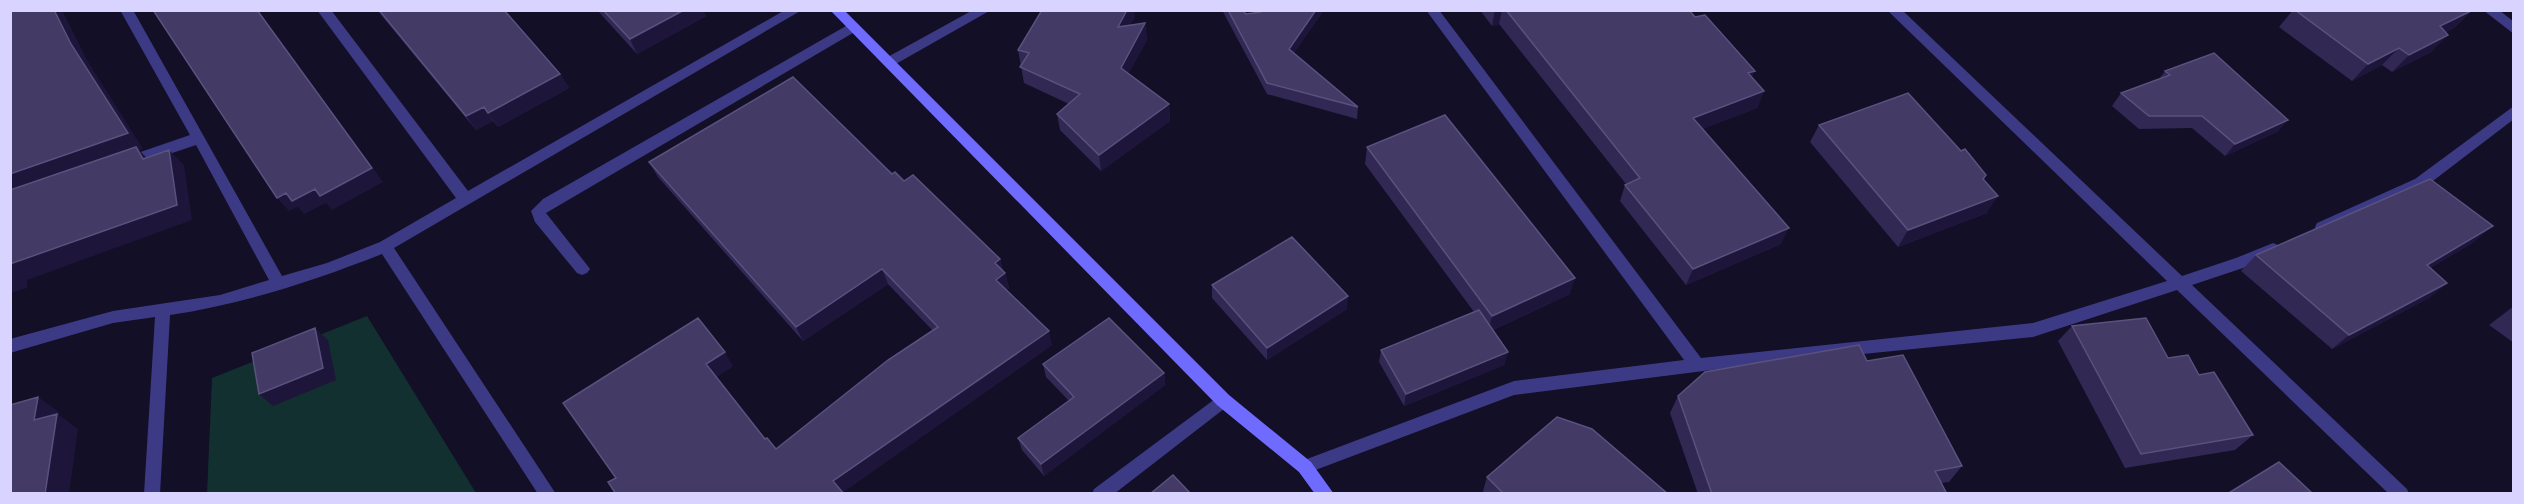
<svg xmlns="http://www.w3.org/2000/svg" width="2524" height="504" viewBox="0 0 2524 504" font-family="'DM Sans',sans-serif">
	<rect width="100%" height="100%" fill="#130f26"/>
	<!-- green -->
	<path fill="#12302f" d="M 367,316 L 476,493 L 207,494 L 212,378 Z"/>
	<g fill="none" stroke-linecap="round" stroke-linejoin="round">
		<!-- lane -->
		<path fill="#3d3a85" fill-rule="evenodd" d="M 853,22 L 858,24 L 860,27 L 858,30 L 546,213 L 587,265 L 590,269 L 587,273 L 582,275 L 577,273 L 535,222 L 531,211 L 543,199 Z"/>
		<!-- street -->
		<path fill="#3d3a85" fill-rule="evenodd" d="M 120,10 L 133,10 L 282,276 L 327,263 L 380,242 L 456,198 L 317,10 L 331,10 L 468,191 L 785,10 L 802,10 L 394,248 L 556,494 L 538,494 L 382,254 C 313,281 244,304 170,315 L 160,494 L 144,494 L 155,317 L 113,323 L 10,353 L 10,339 L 113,311 L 220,295 L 269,280 L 196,145 L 128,168 L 123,166 L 121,162 L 123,158 L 190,135 Z
			M 973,10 L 991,10 L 894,65 L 884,65 L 882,62 L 884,59 Z
			M 1426,10 L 1439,10 L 1701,358 L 2033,323 L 2167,281 L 1887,10 L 1902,10 L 2182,276 L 2236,258 L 2273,243 L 2278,245 L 2280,249 L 2278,253 L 2246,267 L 2192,285 L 2407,489 L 2409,494 L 2389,494 L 2177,290 L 2033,337 L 1743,366 L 1514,395 L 1305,474 L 1299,472 L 1297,467 L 1299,462 L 1514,381 L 1684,360 Z
			M 2483,10 L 2499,10 L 2514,22 L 2514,34 Z
			M 2514,106 L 2514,119 L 2425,187 L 2327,231 L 2317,231 L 2315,227 L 2317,223 L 2415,179 Z
			M 1223,393 L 1229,395 L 1231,400 L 1229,405 L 1114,494 L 1092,494 L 1094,489 Z"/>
		<!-- secondary -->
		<path fill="#6f6bff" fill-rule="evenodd" d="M 830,10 L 844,10 L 1229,395 L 1311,462 L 1334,494 L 1315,494 L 1299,472 L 1217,405 Z"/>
	</g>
	<!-- wall -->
	<path fill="#312854" d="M 377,10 L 504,10 L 560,74 L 569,88 L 498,127 L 493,121 L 476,130 Z
		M 597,10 L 704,10 L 703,11 L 706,16 L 637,54 Z
		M 1222,10 L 1242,10 L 1246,14 L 1260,12 L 1260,10 L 1324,10 L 1293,54 L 1358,107 L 1357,119 L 1267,94 Z
		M 1480,10 L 1689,10 L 1764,91 L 1757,108 L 1702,129 L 1781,244 L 1686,285 L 1620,201 L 1625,185 L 1626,184 L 1499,24 L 1492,26 Z
		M 2293,10 L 2471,11 L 2454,28 L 2446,32 L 2431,52 L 2392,72 L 2382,65 L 2352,81 L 2279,27 Z
		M 1135,17 L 1130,25 L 1145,23 L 1147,40 L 1128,74 L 1169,104 L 1170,121 L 1101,171 L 1060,130 L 1057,114 L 1069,104 L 1024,83 L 1018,50 Z
		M 2165,71 L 2288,120 L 2277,132 L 2225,156 L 2192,128 L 2139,129 L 2112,106 L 2121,93 L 2159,79 Z
		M 1819,125 L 1961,151 L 1983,179 L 1987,213 L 1898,247 L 1810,142 Z
		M 1367,147 L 1570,294 L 1493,330 L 1508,352 L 1504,365 L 1404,406 L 1379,362 L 1381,350 L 1474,312 L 1365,164 Z
		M 649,162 L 892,174 L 904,181 L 1000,259 L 1003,271 L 1005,273 L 1009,288 L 1006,290 L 1052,345 L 843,492 L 616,478 L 563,403 L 733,366 L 716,377 L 765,439 L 776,449 L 933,331 L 888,284 L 803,341 L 658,177 Z
		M 2474,242 L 2430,268 L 2447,283 L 2429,298 L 2332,349 L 2241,271 L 2256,255 Z
		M 1212,285 L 1347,309 L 1267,360 L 1212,298 Z
		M 2514,306 L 2514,343 L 2489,325 Z
		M 2072,326 L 2168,358 L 2199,375 L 2253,435 L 2235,450 L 2125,468 L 2058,341 Z
		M 1043,364 L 1164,373 L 1165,385 L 1044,476 L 1022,450 L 1018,438 L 1069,401 L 1046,377 Z
		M 1678,396 L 1962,466 L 1949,482 L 1941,483 L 1947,494 L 1698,494 L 1670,413 Z
		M 1487,477 L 1668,494 L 1485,494 L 1483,491 Z"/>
	<!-- shaded-wall -->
	<path fill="#1d163a" d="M 54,10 L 62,10 L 87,60 L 143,149 L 139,150 L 152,163 L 10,195 L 10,174 L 71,44 Z
		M 257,10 L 258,10 L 383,182 L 332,210 L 326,203 L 304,214 L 298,207 L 289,211 L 277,198 Z
		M 684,10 L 704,10 L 703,11 L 706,16 L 637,54 L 630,39 Z
		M 1127,10 L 1134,10 L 1135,17 L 1119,44 L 1118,27 Z
		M 1316,10 L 1324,10 L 1288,61 L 1289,49 Z
		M 1495,10 L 1502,10 L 1499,24 L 1492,26 Z
		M 2471,11 L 2454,28 L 2424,44 L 2440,26 Z
		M 1145,23 L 1147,40 L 1123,84 L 1121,68 Z
		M 2448,35 L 2431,52 L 2392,72 L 2409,55 Z
		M 2399,48 L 2382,65 L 2352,81 L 2368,64 Z
		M 1755,71 L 1748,88 L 1748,73 Z
		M 560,74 L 569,88 L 498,127 L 488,113 Z
		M 1764,91 L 1757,108 L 1687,135 L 1693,118 Z
		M 1169,104 L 1170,121 L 1101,171 L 1099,155 Z
		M 484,107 L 493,121 L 476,130 L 466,116 Z
		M 2288,120 L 2277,132 L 2225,156 L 2235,144 Z
		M 169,150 L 184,165 L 192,220 L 27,280 L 27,288 L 10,293 L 10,264 Z
		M 1998,196 L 1987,213 L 1898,247 L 1908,230 Z
		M 2493,226 L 2474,242 L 2409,281 L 2427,265 Z
		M 1789,228 L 1781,244 L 1686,285 L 1693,269 Z
		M 1000,259 L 1003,274 L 995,263 Z
		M 882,269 L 888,284 L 803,341 L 796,327 Z
		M 1005,273 L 1009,288 L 1000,295 L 996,280 Z
		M 1575,278 L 1570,294 L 1488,332 L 1492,316 Z
		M 2447,283 L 2429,298 L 2332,349 L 2349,335 Z
		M 1348,296 L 1347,309 L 1267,360 L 1267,348 Z
		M 315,328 L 328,340 L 336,380 L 273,406 L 259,394 Z
		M 1049,331 L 1052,345 L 841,494 L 833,481 Z
		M 725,352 L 733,366 L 715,378 L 706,364 Z
		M 1508,352 L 1504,365 L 1404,406 L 1406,394 Z
		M 1164,373 L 1165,385 L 1044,476 L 1041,464 Z
		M 38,397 L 59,412 L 59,415 L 78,429 L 69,494 L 45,494 L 34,420 Z"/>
	<!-- building -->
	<path fill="#433a66" stroke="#5a527e" stroke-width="1.5" d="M 10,10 L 54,10 L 71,44 L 128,133 L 10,174 Z
		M 153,10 L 257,10 L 372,168 L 320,196 L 315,189 L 292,201 L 286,193 L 277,198 Z
		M 379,10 L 504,10 L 560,74 L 488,113 L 484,107 L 466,116 Z
		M 603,10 L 684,10 L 630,39 Z
		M 1042,10 L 1127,10 L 1118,27 L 1145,23 L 1121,68 L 1169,104 L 1099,155 L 1057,114 L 1080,94 L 1020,67 L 1029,53 L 1018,50 Z
		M 1228,10 L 1242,10 L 1246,14 L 1261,12 L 1261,10 L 1316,10 L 1289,49 L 1358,107 L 1267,83 Z
		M 1506,10 L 1689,10 L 1695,17 L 1705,15 L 1755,71 L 1748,73 L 1764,91 L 1693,118 L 1789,228 L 1693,269 L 1625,185 L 1640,178 Z
		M 2295,10 L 2470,10 L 2471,11 L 2440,26 L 2448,35 L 2409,55 L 2399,48 L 2368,64 Z
		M 2214,53 L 2288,120 L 2235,144 L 2202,116 L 2149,116 L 2121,93 L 2170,75 L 2165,71 Z
		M 793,77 L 892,174 L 895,172 L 904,181 L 913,175 L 1000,259 L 995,263 L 1005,273 L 996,280 L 1049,331 L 833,481 L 844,494 L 616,494 L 608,482 L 616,478 L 563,403 L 698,318 L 725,352 L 706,364 L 765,439 L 767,438 L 776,449 L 888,360 L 938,327 L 882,269 L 796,327 L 649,162 Z
		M 1908,93 L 1961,151 L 1965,149 L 1986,175 L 1983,179 L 1998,196 L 1908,230 L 1819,125 Z
		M 1445,115 L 1575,278 L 1492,316 L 1367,147 Z
		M 136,147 L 143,159 L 169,150 L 177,205 L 10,264 L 10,190 Z
		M 2430,179 L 2493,226 L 2427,265 L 2447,283 L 2349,335 L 2256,255 Z
		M 1292,237 L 1348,296 L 1267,348 L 1212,285 Z
		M 1479,310 L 1508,352 L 1406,394 L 1381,350 Z
		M 1109,318 L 1164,373 L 1041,464 L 1018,438 L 1074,397 L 1043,364 Z
		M 2146,318 L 2168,358 L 2188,355 L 2199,375 L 2214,372 L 2253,435 L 2141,454 L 2072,326 Z
		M 315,328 L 323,368 L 259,394 L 252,353 Z
		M 1859,345 L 1867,361 L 1903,355 L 1962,466 L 1935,471 L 1947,494 L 1712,494 L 1678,396 L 1705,372 Z
		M 38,397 L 34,420 L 57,414 L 45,494 L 10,494 L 10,405 Z
		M 1557,417 L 1592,429 L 1668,494 L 1504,494 L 1487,477 Z
		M 2279,462 L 2313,494 L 2227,494 Z
		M 1173,475 L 1191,494 L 1150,494 Z"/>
	<!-- border -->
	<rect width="2524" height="504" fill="none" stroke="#d9d4ff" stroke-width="24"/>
</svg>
